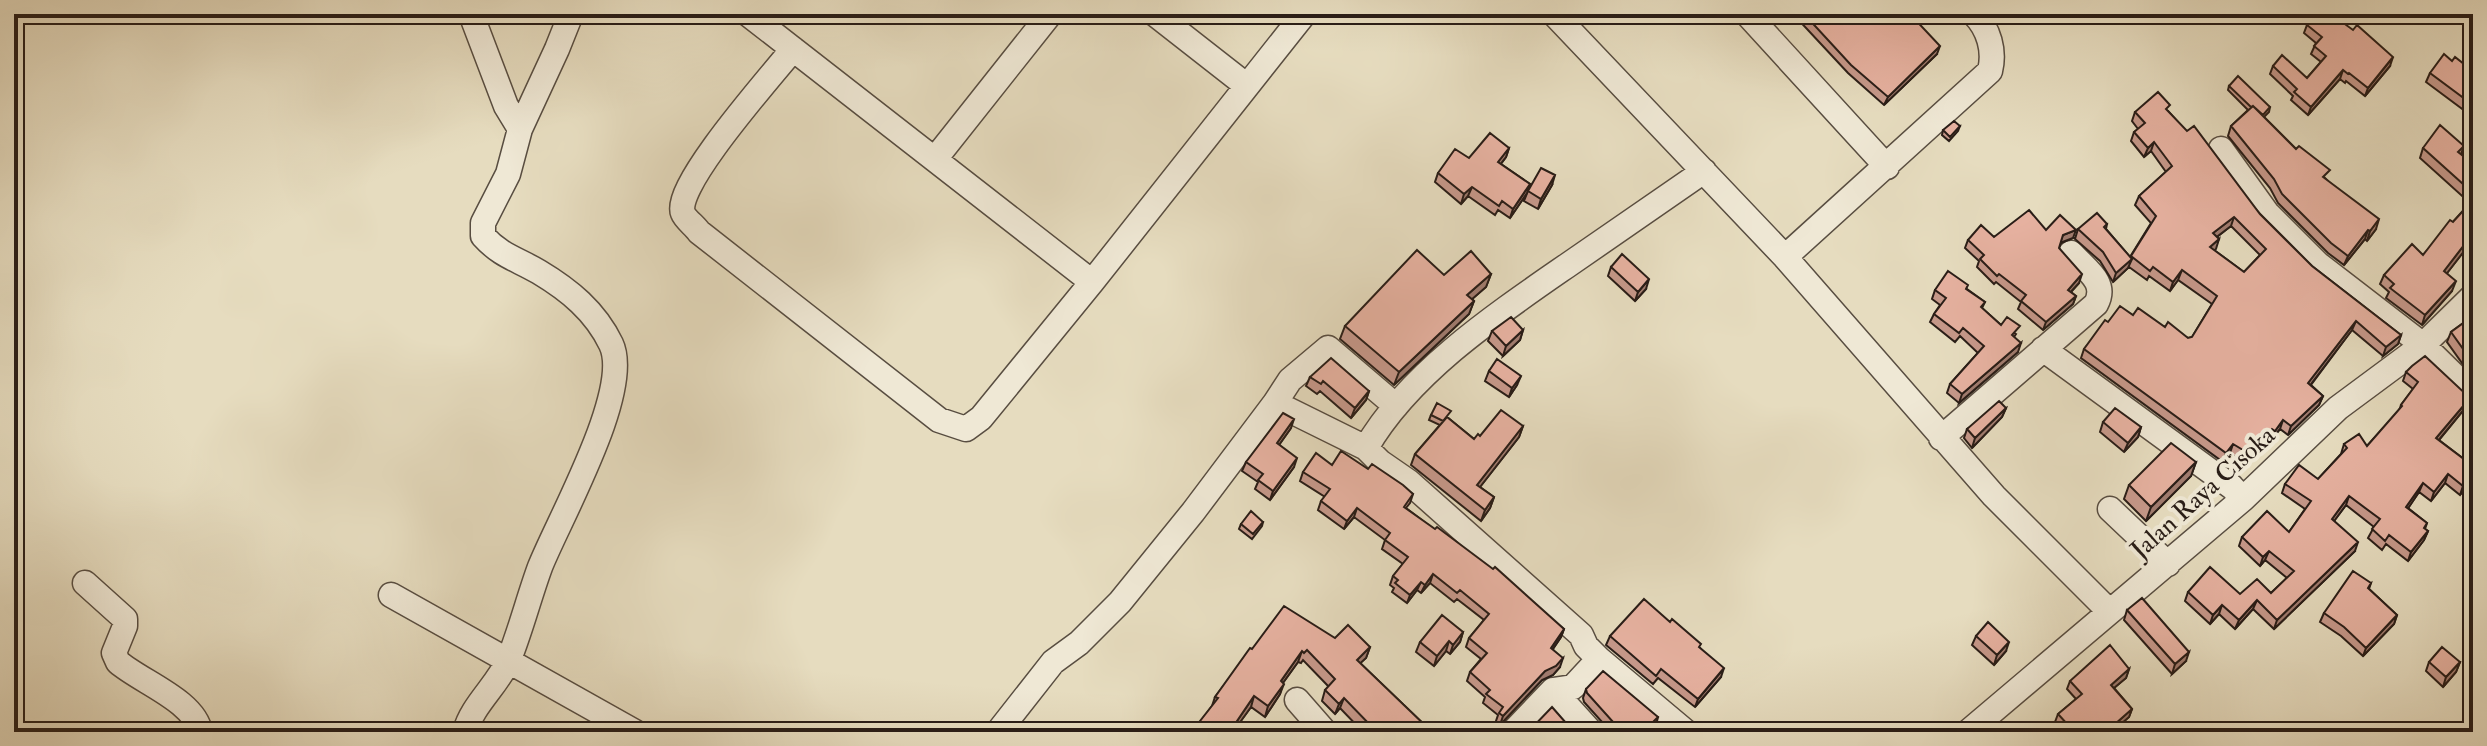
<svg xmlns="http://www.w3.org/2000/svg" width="2487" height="746" viewBox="0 0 2487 746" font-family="'IM FELL Double Pica',serif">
	<rect width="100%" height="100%" fill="#e6dcbf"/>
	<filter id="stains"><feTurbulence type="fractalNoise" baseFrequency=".0025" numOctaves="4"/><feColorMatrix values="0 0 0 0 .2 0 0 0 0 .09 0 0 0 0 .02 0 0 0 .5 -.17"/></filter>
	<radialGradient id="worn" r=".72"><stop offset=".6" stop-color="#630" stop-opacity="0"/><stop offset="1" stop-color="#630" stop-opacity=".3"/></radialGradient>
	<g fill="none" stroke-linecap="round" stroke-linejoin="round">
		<!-- minor casing -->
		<g stroke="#584d41" stroke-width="27">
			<path id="minor" d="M 471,14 L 506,106 L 520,129
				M 748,14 L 1092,282
				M 1155,14 L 1247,86
				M 1554,14 L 1785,257 L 1994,496 L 2109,611
				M 1747,14 L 1887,167
				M 793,49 C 774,73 672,187 683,213 C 685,219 695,226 699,232 L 939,420 L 966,429 L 981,418 L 1092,282 L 1304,14
				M 2221,149 L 2267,213 L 2318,264 L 2423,345 L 2473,394
				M 935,159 L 1050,14
				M 1785,257 L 1990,71 C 1995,51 1989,29 1974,14
				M 2043,349 L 2232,487 L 2243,499
				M 1275,403 L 1290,380 L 1328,348 L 1396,406
				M 1941,438 L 2096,304 C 2108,282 2086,270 2071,253
				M 1366,448 C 1409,373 1497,314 1568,265 C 1613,234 1658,203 1704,171
				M 2110,509 L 2168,564
				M 85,583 L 125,619 L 125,626 L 114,653 L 118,662 C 141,682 195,701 200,732
				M 391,595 L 635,732
				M 1599,659 L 1686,732
				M 1297,700 L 1325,732
				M 465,732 C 472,705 498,685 509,659 C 521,629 529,597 540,567 C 559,519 633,390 611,344 C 595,311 569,290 539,272 C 517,259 501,256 483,236 L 483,223 L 508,174 L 520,129 L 557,49 L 571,14
				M 998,732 L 1053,662 L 1079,643 L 1120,602 L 1193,512 L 1275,403 L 1366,448 L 1380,462 L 1409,482 L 1581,635 L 1586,646 L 1599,659 L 1573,687 L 1553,690 L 1591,732
				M 1513,732 L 1553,690
				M 1968,732 L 2243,499 L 2338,408 L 2423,345 L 2473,296"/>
		</g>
		<!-- minor -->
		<use href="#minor" stroke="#efe8d5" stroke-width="24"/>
	</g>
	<!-- wall -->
	<path fill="#c6988a" stroke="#291d17" stroke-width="2" fill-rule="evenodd" d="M 1793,14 L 1910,14 L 1937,54 L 1884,105 L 1848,73 Z
		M 2174,14 L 2191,14 L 2185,22 Z
		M 2307,25 L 2390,66 L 2365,96 L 2346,81 L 2345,83 L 2340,79 L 2308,115 L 2291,100 L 2293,96 L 2270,74 L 2273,66 L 2307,78 L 2321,62 L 2311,54 L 2316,43 L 2304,33 Z
		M 2452,61 L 2464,64 L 2473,63 L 2473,117 L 2426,82 L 2430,73 Z
		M 2229,86 L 2270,107 L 2269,112 L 2264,117 L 2376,229 L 2367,241 L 2365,239 L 2344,265 L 2328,253 L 2278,203 L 2270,188 L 2228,136 L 2231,126 L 2248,110 L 2228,90 Z
		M 2168,111 L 2260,214 L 2312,266 L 2401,335 L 2398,344 L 2383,356 L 2352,330 L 2311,385 L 2323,396 L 2319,405 L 2288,435 L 2280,429 L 2271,440 L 2268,438 L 2261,449 L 2256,446 L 2244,463 L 2230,453 L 2223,462 L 2081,358 L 2084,349 L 2108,322 L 2133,315 L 2165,327 L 2188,338 L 2192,337 L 2212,304 L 2178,280 L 2170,291 L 2149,276 L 2147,280 L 2129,267 L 2113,282 L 2100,261 L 2075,239 L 2078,229 L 2107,224 L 2106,229 L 2130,257 L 2151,223 L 2135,205 L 2139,196 L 2166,172 L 2151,151 L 2144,157 L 2131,141 L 2134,132 L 2138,129 L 2132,121 L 2135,112 ZM 2231,226 L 2260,255 L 2244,272 L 2214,250 L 2219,239 L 2217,237 Z
		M 1960,126 L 1958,131 L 1949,141 L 1942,135 L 1943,130 Z
		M 2464,146 L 2461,154 L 2473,164 L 2473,250 L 2468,246 L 2447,273 L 2452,291 L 2422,325 L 2386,298 L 2389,292 L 2380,284 L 2384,275 L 2423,255 L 2470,203 L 2420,158 L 2423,148 Z
		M 1509,148 L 1506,157 L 1501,164 L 1530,184 L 1527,193 L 1510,218 L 1498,210 L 1495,215 L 1468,196 L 1461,204 L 1435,182 L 1438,173 L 1469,158 Z
		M 1552,185 L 1538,209 L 1524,201 L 1528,191 Z
		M 2046,230 L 2073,238 L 2061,243 L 2059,248 L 2079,283 L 2071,292 L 2076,296 L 2073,304 L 2043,330 L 2018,309 L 2021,302 L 1996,282 L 1994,284 L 1977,267 L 1979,261 L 1965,248 L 1968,240 Z
		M 1611,267 L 1646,289 L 1635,301 L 1608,276 Z
		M 1491,274 L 1486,287 L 1472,299 L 1474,301 L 1469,314 L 1394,385 L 1340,339 L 1345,326 L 1444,275 Z
		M 1967,289 L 1985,302 L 1982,308 L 2001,325 L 2016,334 L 2014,337 L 2018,352 L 1959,403 L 1947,393 L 1950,384 L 1978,353 L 1960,336 L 1955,342 L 1930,322 L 1934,314 L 1940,305 L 1932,299 L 1935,290 Z
		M 2473,316 L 2473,373 L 2462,363 L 2447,342 L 2451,332 Z
		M 1523,330 L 1520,340 L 1503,356 L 1488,341 L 1492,331 Z
		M 1489,371 L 1517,385 L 1509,397 L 1485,381 Z
		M 2406,372 L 2466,407 L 2439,440 L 2473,466 L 2473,478 L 2460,495 L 2445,483 L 2431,501 L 2419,492 L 2408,508 L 2427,523 L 2425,529 L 2428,531 L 2424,540 L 2408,561 L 2386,544 L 2382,550 L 2368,538 L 2374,527 L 2346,505 L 2334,521 L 2355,551 L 2274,629 L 2253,609 L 2235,629 L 2219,614 L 2210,624 L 2185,601 L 2188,592 L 2240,594 L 2271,593 L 2287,578 L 2265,560 L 2260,566 L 2239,546 L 2242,537 L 2289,532 L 2305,509 L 2282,493 L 2285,484 L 2318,479 L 2341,454 L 2344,444 L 2367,446 L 2399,411 L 2401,405 L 2413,389 L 2403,381 Z
		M 1310,377 L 1369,391 L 1366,400 L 1351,418 L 1320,391 L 1317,394 L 1306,386 Z
		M 2006,408 L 2002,417 L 1972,448 L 1964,438 L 1967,429 Z
		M 1431,415 L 1448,418 L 1474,439 L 1480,436 L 1523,426 L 1519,437 L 1480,487 L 1494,497 L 1490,508 L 1481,521 L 1411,465 L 1415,454 L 1440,425 L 1429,420 Z
		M 2103,422 L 2141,427 L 2138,437 L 2124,452 L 2100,432 Z
		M 1291,428 L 1279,445 L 1294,467 L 1270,500 L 1255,489 L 1258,482 L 1242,471 L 1246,462 Z
		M 2196,462 L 2191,476 L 2146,521 L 2124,499 L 2129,485 Z
		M 1332,465 L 1368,469 L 1413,494 L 1410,503 L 1406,508 L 1564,629 L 1561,637 L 1553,649 L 1560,667 L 1553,675 L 1542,680 L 1500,725 L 1496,721 L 1498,715 L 1483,703 L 1485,697 L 1467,681 L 1470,672 L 1481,659 L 1466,647 L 1469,638 L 1484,620 L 1457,599 L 1454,602 L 1430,583 L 1421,593 L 1417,590 L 1407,603 L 1392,592 L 1394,588 L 1390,585 L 1393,576 L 1403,564 L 1382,549 L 1385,540 L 1354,517 L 1344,529 L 1318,510 L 1321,501 L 1325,497 L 1300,481 L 1303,472 Z
		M 1263,522 L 1262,526 L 1252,539 L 1239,529 L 1241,524 Z
		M 2371,583 L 2369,589 L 2397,615 L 2394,624 L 2363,656 L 2341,636 L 2320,622 L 2324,613 Z
		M 2127,610 L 2186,661 L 2172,674 L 2124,620 Z
		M 1463,632 L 1460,642 L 1450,654 L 1446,651 L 1434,666 L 1416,652 L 1420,642 Z
		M 1610,636 L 1700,648 L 1721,677 L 1695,707 L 1658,678 L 1653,684 L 1606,645 Z
		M 1976,636 L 2006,651 L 1994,665 L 1972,645 Z
		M 1335,638 L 1370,647 L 1366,658 L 1360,663 L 1432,732 L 1363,732 L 1340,708 L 1335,714 L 1322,701 L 1325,690 L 1329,687 L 1303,660 L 1301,663 L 1298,662 L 1283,683 L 1280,694 L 1265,717 L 1251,707 L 1237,726 L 1246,732 L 1193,732 L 1212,706 L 1215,697 L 1252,649 Z
		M 2429,662 L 2460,662 L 2456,672 L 2443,687 L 2426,671 Z
		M 2129,669 L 2126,678 L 2114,688 L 2132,709 L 2129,717 L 2112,732 L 2064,732 L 2055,722 L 2058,714 L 2076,699 L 2067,689 L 2070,681 Z
		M 1586,689 L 1658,717 L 1656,725 L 1662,732 L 1611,732 L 1584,702 L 1583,698 Z"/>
	<!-- shaded-wall -->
	<path fill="#a17c70" stroke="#291d17" stroke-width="2" d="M 1940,46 L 1937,54 L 1884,105 L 1888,97 Z
		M 2393,57 L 2390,66 L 2365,96 L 2368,88 Z
		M 2343,70 L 2340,79 L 2308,115 L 2311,107 Z
		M 2154,142 L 2151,151 L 2144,157 L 2148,148 Z
		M 1509,148 L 1506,157 L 1495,171 L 1498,162 Z
		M 1555,175 L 1552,185 L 1538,209 L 1541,199 Z
		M 1530,184 L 1527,193 L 1510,218 L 1513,209 Z
		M 1472,187 L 1468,196 L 1461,204 L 1464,194 Z
		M 2234,217 L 2231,226 L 2210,242 L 2213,233 Z
		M 2379,219 L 2376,229 L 2367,241 L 2370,231 Z
		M 2076,230 L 2073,238 L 2060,243 L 2063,235 Z
		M 2368,230 L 2365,239 L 2344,265 L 2348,256 Z
		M 2471,236 L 2468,246 L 2441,281 L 2444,271 Z
		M 2219,239 L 2216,249 L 2206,256 L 2210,247 Z
		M 2132,259 L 2128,268 L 2113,282 L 2116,273 Z
		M 2182,270 L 2178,280 L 2170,291 L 2173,282 Z
		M 1491,274 L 1486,287 L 1463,307 L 1467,295 Z
		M 2082,274 L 2079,283 L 2065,298 L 2068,290 Z
		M 1649,279 L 1646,289 L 1635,301 L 1638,292 Z
		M 2456,281 L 2452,291 L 2422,325 L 2425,315 Z
		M 2076,296 L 2073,304 L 2043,330 L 2046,322 Z
		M 1474,301 L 1469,314 L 1394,385 L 1399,372 Z
		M 2356,321 L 2352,330 L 2305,392 L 2308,383 Z
		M 1523,330 L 1520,340 L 1503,356 L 1506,346 Z
		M 2401,335 L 2398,344 L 2383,356 L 2386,347 Z
		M 2021,343 L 2018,352 L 1959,403 L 1962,394 Z
		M 1521,376 L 1517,385 L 1509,397 L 1512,388 Z
		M 1369,391 L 1366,400 L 1351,418 L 1355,408 Z
		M 2323,396 L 2319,405 L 2288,435 L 2291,426 Z
		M 2470,398 L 2466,407 L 2433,447 L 2436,438 Z
		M 2006,408 L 2002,417 L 1972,448 L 1975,438 Z
		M 1294,419 L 1291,428 L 1274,452 L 1277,443 Z
		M 2283,420 L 2280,429 L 2271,440 L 2275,431 Z
		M 1523,426 L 1519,437 L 1473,496 L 1477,485 Z
		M 2141,427 L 2138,437 L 2124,452 L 2128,443 Z
		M 2272,429 L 2268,438 L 2261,449 L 2264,440 Z
		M 2259,437 L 2256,446 L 2244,463 L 2248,453 Z
		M 2233,444 L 2230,453 L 2223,462 L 2226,453 Z
		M 1297,458 L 1294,467 L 1270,500 L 1273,491 Z
		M 2196,462 L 2191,476 L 2146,521 L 2151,507 Z
		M 2473,473 L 2473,478 L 2460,495 L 2463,486 Z
		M 2448,474 L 2445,483 L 2431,501 L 2434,492 Z
		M 2423,483 L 2419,492 L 2403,516 L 2406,507 Z
		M 2349,496 L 2346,505 L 2329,528 L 2332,519 Z
		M 1494,497 L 1490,508 L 1481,521 L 1485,510 Z
		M 1357,508 L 1354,517 L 1344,529 L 1347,521 Z
		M 2428,531 L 2424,540 L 2408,561 L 2411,552 Z
		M 2358,542 L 2355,551 L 2274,629 L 2277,620 Z
		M 2269,551 L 2265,560 L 2260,566 L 2263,557 Z
		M 1433,574 L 1430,583 L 1421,593 L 1425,585 Z
		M 1421,582 L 1417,590 L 1407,603 L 1410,595 Z
		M 2257,600 L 2253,609 L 2235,629 L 2239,620 Z
		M 2222,605 L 2219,614 L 2210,624 L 2213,615 Z
		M 2397,615 L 2394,624 L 2363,656 L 2366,648 Z
		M 1564,629 L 1561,637 L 1548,656 L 1551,648 Z
		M 1463,632 L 1460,642 L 1450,654 L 1453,645 Z
		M 1449,641 L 1446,651 L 1434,666 L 1437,656 Z
		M 2009,642 L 2006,651 L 1994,665 L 1997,655 Z
		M 1370,647 L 1366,658 L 1353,670 L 1357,660 Z
		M 1302,651 L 1298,662 L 1277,691 L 1281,681 Z
		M 2189,652 L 2186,661 L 2172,674 L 2175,664 Z
		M 1563,658 L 1560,667 L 1553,675 L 1542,680 L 1500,725 L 1503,716 L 1545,671 Z
		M 2460,662 L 2456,672 L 2443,687 L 2446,677 Z
		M 1724,668 L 1721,677 L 1695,707 L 1698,699 Z
		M 2129,669 L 2126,678 L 2108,693 L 2111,685 Z
		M 1284,684 L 1280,694 L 1265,717 L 1268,706 Z
		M 1254,696 L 1251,707 L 1233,732 L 1235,724 Z
		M 1344,698 L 1340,708 L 1335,714 L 1339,704 Z
		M 2132,709 L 2129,717 L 2112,732 L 2106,732 Z"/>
	<!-- building -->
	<path fill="#e6b1a0" stroke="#291d17" stroke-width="2" fill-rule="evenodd" d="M 1804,14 L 1910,14 L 1940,46 L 1888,97 L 1851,65 Z
		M 2317,14 L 2331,14 L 2353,30 L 2357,25 L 2393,57 L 2368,88 L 2349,73 L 2348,74 L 2343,70 L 2311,107 L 2294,92 L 2297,89 L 2273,66 L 2282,55 L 2307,78 L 2326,56 L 2314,46 L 2322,37 L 2307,25 Z
		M 2444,54 L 2452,61 L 2455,57 L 2464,64 L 2468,59 L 2473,63 L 2473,105 L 2430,73 Z
		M 2238,76 L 2270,107 L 2263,115 L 2253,106 L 2251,107 L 2229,86 Z
		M 2158,92 L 2170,105 L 2166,109 L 2187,131 L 2194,126 L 2260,214 L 2312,266 L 2401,335 L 2386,347 L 2356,321 L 2308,383 L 2323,396 L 2291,426 L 2283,420 L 2275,431 L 2272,429 L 2264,440 L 2259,437 L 2248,453 L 2233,444 L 2226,453 L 2084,349 L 2105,320 L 2108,322 L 2120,306 L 2133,315 L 2138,308 L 2165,327 L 2168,322 L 2188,338 L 2192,337 L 2217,296 L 2182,270 L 2173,282 L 2153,267 L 2150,271 L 2131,256 L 2156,216 L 2139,196 L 2172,166 L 2154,142 L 2148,148 L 2134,132 L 2145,123 L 2135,112 ZM 2234,217 L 2266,249 L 2244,272 L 2210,247 L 2219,239 L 2213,233 Z
		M 2253,106 L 2296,149 L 2299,146 L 2330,170 L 2323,177 L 2379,219 L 2370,231 L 2368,230 L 2348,256 L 2331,243 L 2282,194 L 2274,179 L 2231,126 Z
		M 1954,121 L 1960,126 L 1950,137 L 1943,130 Z
		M 2440,125 L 2464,146 L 2458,152 L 2473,164 L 2473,193 L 2423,148 Z
		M 1490,133 L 1509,148 L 1498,162 L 1530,184 L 1513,209 L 1502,201 L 1499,206 L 1472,187 L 1464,194 L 1438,173 L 1455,149 L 1469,158 Z
		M 1541,168 L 1555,175 L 1541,199 L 1528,191 Z
		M 2473,200 L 2473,237 L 2471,236 L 2444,271 L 2456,281 L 2425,315 L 2390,288 L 2394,284 L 2384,275 L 2412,244 L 2423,255 L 2450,220 L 2453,222 Z
		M 2029,210 L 2046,230 L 2060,215 L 2076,230 L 2063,235 L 2059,248 L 2082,274 L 2068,290 L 2076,296 L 2046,322 L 2021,301 L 2026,295 L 1999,274 L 1997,276 L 1980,259 L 1984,255 L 1968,240 L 1981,225 L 1994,237 Z
		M 2097,213 L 2107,224 L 2104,227 L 2132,259 L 2116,273 L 2103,252 L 2078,229 Z
		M 1417,250 L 1444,275 L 1471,251 L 1491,274 L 1467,295 L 1474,301 L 1399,372 L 1345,326 Z
		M 1622,254 L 1649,279 L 1638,292 L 1611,267 Z
		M 1948,271 L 1968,285 L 1966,289 L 1985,302 L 1981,307 L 2001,325 L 2007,317 L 2020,326 L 2012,335 L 2021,343 L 1962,394 L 1950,384 L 1984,346 L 1963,328 L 1959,333 L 1934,314 L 1946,298 L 1935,290 Z
		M 2473,316 L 2473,360 L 2466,353 L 2451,332 Z
		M 1511,317 L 1523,330 L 1506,346 L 1492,331 Z
		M 2425,356 L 2470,398 L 2436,438 L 2473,466 L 2473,473 L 2463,486 L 2448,474 L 2434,492 L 2423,483 L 2406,507 L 2427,523 L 2424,528 L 2428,531 L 2411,552 L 2389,535 L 2385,541 L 2372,529 L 2380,519 L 2349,496 L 2332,519 L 2358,542 L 2277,620 L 2257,600 L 2239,620 L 2222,605 L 2213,615 L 2188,592 L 2210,567 L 2240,594 L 2257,579 L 2271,593 L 2294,571 L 2269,551 L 2263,557 L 2242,537 L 2267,511 L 2289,532 L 2311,501 L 2285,484 L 2299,465 L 2318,479 L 2347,448 L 2344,444 L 2359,434 L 2367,446 L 2402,406 L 2401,405 L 2418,382 L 2406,372 L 2412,366 Z
		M 1331,358 L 1369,391 L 1355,408 L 1323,381 L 1321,384 L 1310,377 Z
		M 1497,359 L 1521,376 L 1512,388 L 1489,371 Z
		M 1999,401 L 2006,408 L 1975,438 L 1967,429 Z
		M 1437,403 L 1451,411 L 1443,421 L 1431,415 Z
		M 2115,408 L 2141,427 L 2128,443 L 2103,422 Z
		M 1501,410 L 1523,426 L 1477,485 L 1494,497 L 1485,510 L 1415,454 L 1447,417 L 1474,439 L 1478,434 L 1480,436 Z
		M 1283,413 L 1294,419 L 1277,443 L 1297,458 L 1273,491 L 1258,480 L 1263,474 L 1246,462 Z
		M 2171,443 L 2196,462 L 2151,507 L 2129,485 Z
		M 1341,451 L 1368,469 L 1372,464 L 1403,485 L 1413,494 L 1404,507 L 1435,529 L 1437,527 L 1493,569 L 1495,567 L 1564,629 L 1551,648 L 1563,658 L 1556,666 L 1545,671 L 1503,716 L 1499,713 L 1503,707 L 1486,694 L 1490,690 L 1470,672 L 1487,653 L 1469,638 L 1489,614 L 1460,590 L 1457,593 L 1433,574 L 1425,585 L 1421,582 L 1410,595 L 1395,583 L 1398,580 L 1393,576 L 1408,557 L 1385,540 L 1390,533 L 1357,508 L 1347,521 L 1321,501 L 1330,489 L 1303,472 L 1316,453 L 1332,465 Z
		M 1251,511 L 1263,522 L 1253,534 L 1241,524 Z
		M 2353,571 L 2371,583 L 2368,588 L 2397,615 L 2366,648 L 2344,627 L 2324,613 Z
		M 2142,598 L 2189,652 L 2175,664 L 2127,610 Z
		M 1644,599 L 1670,622 L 1672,619 L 1701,644 L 1699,647 L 1724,668 L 1698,699 L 1661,669 L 1656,676 L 1610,636 Z
		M 1284,606 L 1335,638 L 1348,625 L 1370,647 L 1357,660 L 1432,732 L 1373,732 L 1375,730 L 1344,698 L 1339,704 L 1325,690 L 1335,679 L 1307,650 L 1304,653 L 1302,651 L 1281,681 L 1284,684 L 1268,706 L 1254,696 L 1235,724 L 1246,732 L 1196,732 L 1193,730 L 1218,698 L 1215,697 L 1250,648 L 1252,649 Z
		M 1442,615 L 1463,632 L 1453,645 L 1449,641 L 1437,656 L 1420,642 Z
		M 1988,622 L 2009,642 L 1997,655 L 1976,636 Z
		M 2110,645 L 2129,669 L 2111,685 L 2132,709 L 2106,732 L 2069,732 L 2066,728 L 2069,726 L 2058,714 L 2082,694 L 2070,681 Z
		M 2442,647 L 2460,662 L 2446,677 L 2429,662 Z
		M 1603,671 L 1658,717 L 1653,722 L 1662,732 L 1622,732 L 1587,693 L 1586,689 Z
		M 1552,707 L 1574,732 L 1528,732 Z
		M 1988,727 L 1993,732 L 1982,732 Z"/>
	<g text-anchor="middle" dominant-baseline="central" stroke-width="8" stroke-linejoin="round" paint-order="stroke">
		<!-- street labels -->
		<g font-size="26" fill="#291d17" stroke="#efe8d5">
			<text transform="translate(2203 493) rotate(-42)">Jalan Raya Cisoka</text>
		</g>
	</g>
	<!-- margin -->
	<rect width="2487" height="746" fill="none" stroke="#e6dcbf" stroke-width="48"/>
	<rect x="16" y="16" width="2455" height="714" fill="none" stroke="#291d17" stroke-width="4"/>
	<rect x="24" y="24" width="2439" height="698" fill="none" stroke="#291d17" stroke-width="2"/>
	<rect width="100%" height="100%" filter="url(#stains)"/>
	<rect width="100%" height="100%" fill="url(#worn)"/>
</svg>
